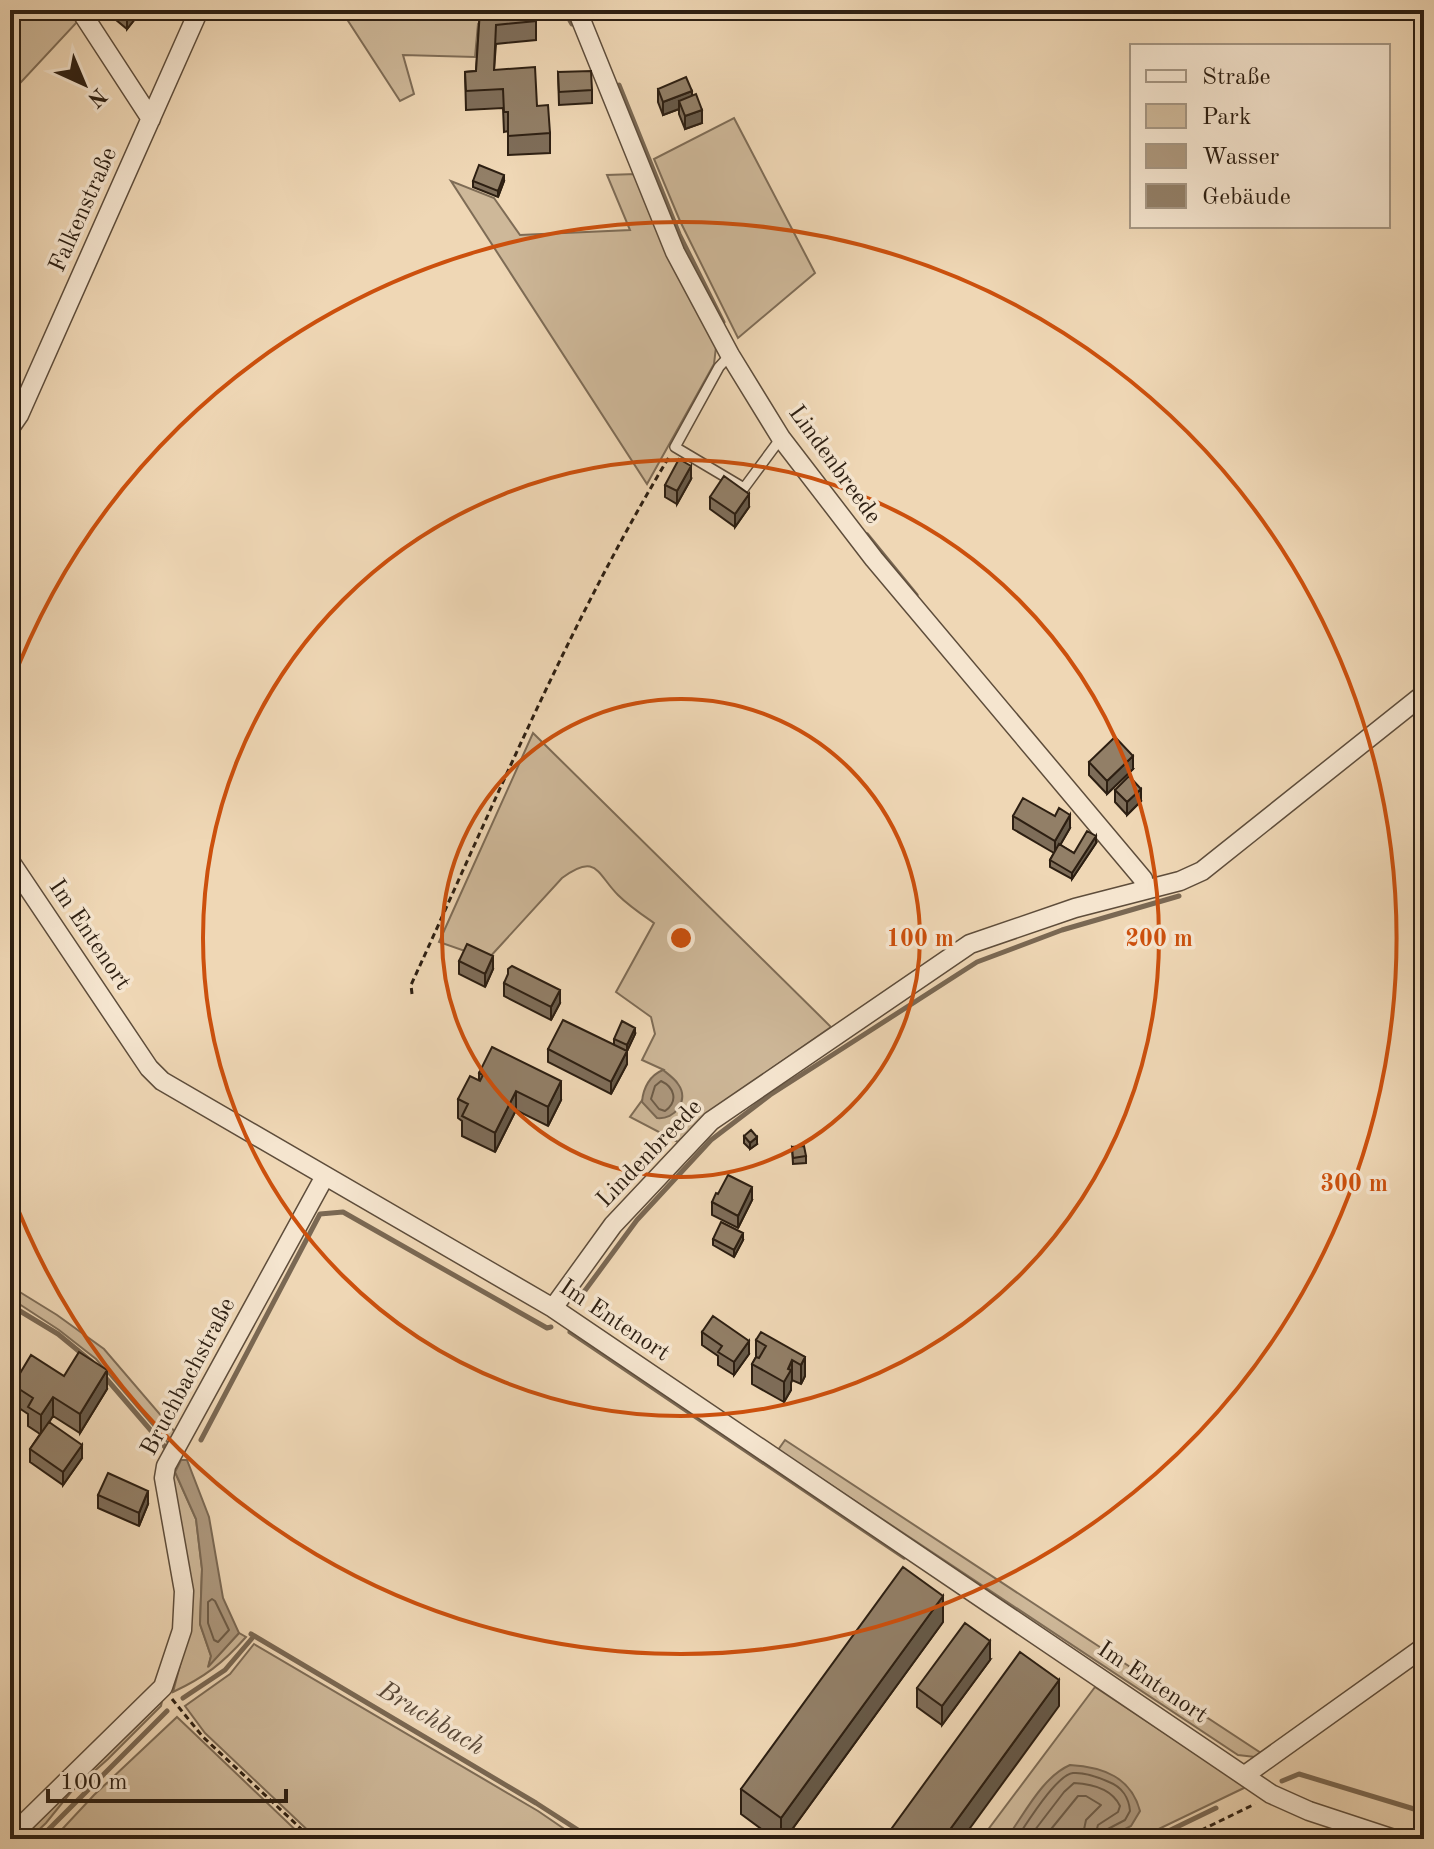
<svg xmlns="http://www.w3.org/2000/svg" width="1434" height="1849" viewBox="0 0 1434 1849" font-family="'Old Standard TT',serif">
	<rect width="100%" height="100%" fill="#efd7b5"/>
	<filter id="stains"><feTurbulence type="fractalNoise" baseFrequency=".0025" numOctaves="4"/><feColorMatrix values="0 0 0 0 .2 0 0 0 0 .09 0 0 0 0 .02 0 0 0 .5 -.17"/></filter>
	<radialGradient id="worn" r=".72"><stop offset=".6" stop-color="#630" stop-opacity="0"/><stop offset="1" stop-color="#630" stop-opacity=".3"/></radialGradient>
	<!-- green -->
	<path fill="#ceb899" stroke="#7e6c56" stroke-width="2" d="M 10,10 L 71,10 L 78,21 L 10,94 Z
		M 341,10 L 492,10 L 478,24 L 475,57 L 403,55 L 414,94 L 400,101 Z
		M 734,118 L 815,273 L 738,338 L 680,221 L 654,159 Z
		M 636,174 L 716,347 L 714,364 L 647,484 L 451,181 L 494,198 L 520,235 L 630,230 L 607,175 Z
		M 533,733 L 831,1027 L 708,1113 L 678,1142 L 630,1117 L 664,1070 L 642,1060 L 655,1034 L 651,1017 L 616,992 L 654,923 C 641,914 629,906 618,895 C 597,874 597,852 562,878 L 488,959 L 439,942 Z
		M 10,1286 L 57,1315 L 104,1349 L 176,1433 L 169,1444 L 96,1359 L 59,1330 L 10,1298 Z
		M 785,1440 L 1261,1753 L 1255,1757 L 1238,1755 L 778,1450 Z
		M 175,1472 L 196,1519 L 202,1569 L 200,1624 L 211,1656 L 209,1665 L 239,1633 L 246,1637 C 223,1663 205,1677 173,1692 L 189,1631 L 171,1479 Z
		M 254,1644 L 538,1811 L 579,1839 L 317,1839 L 205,1733 L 185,1706 L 230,1674 Z
		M 1095,1687 L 1246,1787 L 1138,1839 L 981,1839 Z
		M 162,1701 L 161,1706 L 108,1759 L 71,1792 L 46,1823 L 29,1839 L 21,1839 Z
		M 177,1717 L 305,1839 L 53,1839 L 94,1795 Z"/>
	<!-- water -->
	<path fill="#ad987e" stroke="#7a6853" stroke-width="2" d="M 663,1070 C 668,1074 675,1079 678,1084 C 690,1100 675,1120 657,1118 L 642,1102 C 643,1088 650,1075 663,1070 Z
		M 181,1460 L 187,1460 L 209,1517 L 223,1598 L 239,1633 L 208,1667 L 211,1656 L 200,1624 L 202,1569 L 196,1519 L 175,1472 Z
		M 1070,1765 C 1103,1767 1131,1777 1140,1811 L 1131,1826 L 1106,1839 L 1006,1839 C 1024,1815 1042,1777 1070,1765 Z"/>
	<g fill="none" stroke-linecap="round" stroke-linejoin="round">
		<!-- shore -->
		<path stroke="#6d5c48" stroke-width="2" d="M 661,1081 C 674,1087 679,1101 665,1111 L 659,1109 L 651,1099 L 655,1086 Z
			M 212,1599 L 215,1601 L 229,1630 L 218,1642 L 214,1640 L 208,1623 L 208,1602 Z
			M 1016,1839 C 1026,1825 1056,1775 1073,1773 C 1085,1772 1098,1777 1109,1782 C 1122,1787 1129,1798 1130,1811 L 1125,1820 L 1106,1830 L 1104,1839
			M 1028,1839 L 1064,1792 L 1074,1783 C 1092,1784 1112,1789 1120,1806 L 1118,1812 L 1098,1825 L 1094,1839
			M 1043,1839 L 1078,1796 L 1086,1796 L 1101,1805 L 1086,1820 L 1082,1839"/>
		<!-- stream -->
		<path stroke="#7a6853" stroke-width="5" d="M 564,10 L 572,24
			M 619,85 L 679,234 L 723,322
			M 867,535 L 916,595
			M 578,1300 L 637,1220 L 711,1140 L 770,1095 L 977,962 L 1062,930 L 1179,896
			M 10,1305 L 58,1334 L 92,1362
			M 570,1332 L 904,1557
			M 104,1376 L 166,1448
			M 201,1440 L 320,1214 L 343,1212 L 547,1328 L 551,1327
			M 251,1634 L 536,1803 L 592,1839
			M 183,1698 L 225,1670 L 254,1636
			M 1282,1781 L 1299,1774 L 1424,1812
			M 39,1839 L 167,1711
			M 1152,1839 L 1216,1808"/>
		<!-- service casing -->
		<g stroke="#5e4d3b" stroke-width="12">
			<path id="service" d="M 730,355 L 719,367 L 675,447 L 744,488 L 781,438"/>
		</g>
		<!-- minor casing -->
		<g stroke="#5e4d3b" stroke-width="21">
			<path id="minor" d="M 80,10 L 151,119
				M 577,10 L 675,252 L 730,355 L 781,438 L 874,559 L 1143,879 L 1144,890
				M 10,428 L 19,415 L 199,10
				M 10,861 L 149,1068 L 162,1081 L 553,1308 L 1271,1794 L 1309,1811 L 1394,1839
				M 553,1308 L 613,1225 L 711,1121 L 970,944 L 1075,908 L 1180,881 L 1202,871 L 1424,694
				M 1245,1775 L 1424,1647
				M 10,1837 L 163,1687 L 182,1630 L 184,1591 L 164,1478 L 166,1466 L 325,1176"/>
		</g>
		<!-- path -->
		<path stroke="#2d1f12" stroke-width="3" stroke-dasharray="6 4" stroke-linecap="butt" d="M 412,994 L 411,985 C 492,809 569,623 669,457
			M 172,1699 L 203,1737 L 312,1839
			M 1183,1839 L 1255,1804"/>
		<!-- service -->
		<use href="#service" stroke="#f5e5cf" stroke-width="9"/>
		<!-- minor -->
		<use href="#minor" stroke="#f5e5cf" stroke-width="18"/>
	</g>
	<!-- wall -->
	<path fill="#7e6d59" stroke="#2d1f12" stroke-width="2" d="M 104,10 L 142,10 L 127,29 Z
		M 480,10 L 536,21 L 536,40 L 496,44 L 494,70 L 537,106 L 550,133 L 550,153 L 508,155 L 508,131 L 504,132 L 503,108 L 466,110 L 465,72 L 476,71 Z
		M 558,72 L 592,90 L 592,103 L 559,105 Z
		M 658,89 L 692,96 L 702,123 L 685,129 L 679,114 L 679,109 L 663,115 L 658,102 Z
		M 473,181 L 504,181 L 498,197 L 473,187 Z
		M 691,479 L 677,504 L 665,497 L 665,485 Z
		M 710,497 L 749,507 L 735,527 L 710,509 Z
		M 1089,762 L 1133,769 L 1107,794 L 1089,775 Z
		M 1115,790 L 1141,801 L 1127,815 L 1115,802 Z
		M 1013,816 L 1070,828 L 1060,845 L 1074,853 L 1096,843 L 1072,879 L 1050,867 L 1050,860 L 1054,853 L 1013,829 Z
		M 459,961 L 493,969 L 485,987 L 459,974 Z
		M 504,983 L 560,1003 L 551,1020 L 504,996 Z
		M 635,1034 L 627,1051 L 627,1064 L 611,1094 L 548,1062 L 548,1049 L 614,1045 L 614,1039 Z
		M 479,1073 L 561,1100 L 548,1126 L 516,1110 L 495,1152 L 462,1136 L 462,1121 L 458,1118 L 458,1099 L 479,1081 Z
		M 744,1136 L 757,1144 L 750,1149 L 744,1143 Z
		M 792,1147 L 806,1156 L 806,1163 L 793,1164 Z
		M 752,1200 L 738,1228 L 712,1215 L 712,1202 Z
		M 713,1239 L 743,1240 L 734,1257 L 713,1245 Z
		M 702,1332 L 749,1354 L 734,1375 L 718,1365 L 718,1356 L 702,1345 Z
		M 756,1340 L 805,1357 L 805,1376 L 801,1384 L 792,1380 L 791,1383 L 791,1390 L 784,1402 L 752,1384 L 752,1364 L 756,1357 Z
		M 64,1376 L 107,1389 L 80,1433 L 53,1416 L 49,1422 L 82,1458 L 63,1485 L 30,1462 L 30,1449 L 40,1434 L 28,1426 L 28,1414 L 13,1404 L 13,1385 Z
		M 98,1495 L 148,1504 L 139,1526 L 98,1508 Z
		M 943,1622 L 785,1839 L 775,1839 L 741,1814 L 741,1789 Z
		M 990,1660 L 942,1725 L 917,1707 L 917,1688 Z"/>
	<!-- shaded-wall -->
	<path fill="#665948" stroke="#2d1f12" stroke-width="2" d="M 127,10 L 142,10 L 127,29 Z
		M 692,91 L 692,104 L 679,101 L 679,109 L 663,115 L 663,102 Z
		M 702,110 L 702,123 L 685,129 L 685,116 Z
		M 504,175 L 504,181 L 498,197 L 498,191 Z
		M 691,466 L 691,479 L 677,504 L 677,491 Z
		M 749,494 L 749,507 L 735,527 L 735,514 Z
		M 1133,756 L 1133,769 L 1107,794 L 1107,781 Z
		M 1141,789 L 1141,801 L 1127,815 L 1127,802 Z
		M 1070,815 L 1070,828 L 1055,854 L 1055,841 Z
		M 1096,836 L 1096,843 L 1072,879 L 1072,873 Z
		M 493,956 L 493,969 L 485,987 L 485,974 Z
		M 560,990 L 560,1003 L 551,1020 L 551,1007 Z
		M 635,1028 L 635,1034 L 627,1051 L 627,1045 Z
		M 627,1051 L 627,1064 L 611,1094 L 611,1082 Z
		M 561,1081 L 561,1100 L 548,1126 L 548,1107 Z
		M 516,1091 L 516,1110 L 495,1152 L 495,1133 Z
		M 757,1137 L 757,1144 L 750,1149 L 750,1143 Z
		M 752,1187 L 752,1200 L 738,1228 L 738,1216 Z
		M 743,1233 L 743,1240 L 734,1257 L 734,1250 Z
		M 749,1341 L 749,1354 L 734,1375 L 734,1362 Z
		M 805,1357 L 805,1376 L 801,1384 L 801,1365 Z
		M 792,1360 L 792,1380 L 791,1383 L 791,1390 L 784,1402 L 784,1382 L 788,1369 Z
		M 107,1370 L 107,1389 L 80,1433 L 80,1414 Z
		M 53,1397 L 53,1416 L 41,1435 L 41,1415 Z
		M 82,1445 L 82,1458 L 63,1485 L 63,1472 Z
		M 148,1491 L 148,1504 L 139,1526 L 139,1513 Z
		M 943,1596 L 943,1622 L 785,1839 L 781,1839 L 781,1818 Z
		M 990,1641 L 990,1660 L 942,1725 L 942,1706 Z
		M 1059,1680 L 1059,1706 L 962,1839 L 943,1839 Z"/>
	<!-- building -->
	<path fill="#927f67" stroke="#2d1f12" stroke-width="2" d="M 480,10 L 535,10 L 536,21 L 496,25 L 494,70 L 535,67 L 537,106 L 548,105 L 550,133 L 508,136 L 508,112 L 504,112 L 503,89 L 466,91 L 465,72 L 476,71 Z
		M 591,71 L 592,90 L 559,92 L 558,72 Z
		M 686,77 L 692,91 L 663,102 L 658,89 Z
		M 696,94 L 702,110 L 685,116 L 679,101 Z
		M 479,165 L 504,175 L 498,191 L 473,181 Z
		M 679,459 L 691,466 L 677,491 L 665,485 Z
		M 724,476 L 749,494 L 735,514 L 710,497 Z
		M 1115,737 L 1133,756 L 1107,781 L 1089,762 Z
		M 1129,776 L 1141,789 L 1127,802 L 1115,790 Z
		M 1023,798 L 1055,816 L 1059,808 L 1070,815 L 1055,841 L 1013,816 Z
		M 1087,831 L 1096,836 L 1072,873 L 1050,860 L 1059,844 L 1074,853 Z
		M 467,944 L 493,956 L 485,974 L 459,961 Z
		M 512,966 L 560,990 L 551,1007 L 504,983 L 508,974 L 508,969 Z
		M 563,1020 L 627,1051 L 611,1082 L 548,1049 Z
		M 622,1021 L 635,1028 L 627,1045 L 614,1039 Z
		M 492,1047 L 561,1081 L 548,1107 L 516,1091 L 495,1133 L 462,1116 L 468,1104 L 458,1099 L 470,1076 L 480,1081 L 483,1075 L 479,1073 Z
		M 751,1130 L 757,1137 L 750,1143 L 744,1136 Z
		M 804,1146 L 806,1156 L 793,1158 L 792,1147 Z
		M 728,1175 L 752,1187 L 738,1216 L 712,1202 L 716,1193 L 718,1194 Z
		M 721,1222 L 743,1233 L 734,1250 L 713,1239 Z
		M 713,1316 L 749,1341 L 734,1362 L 718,1352 L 722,1346 L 702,1332 Z
		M 761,1332 L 805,1357 L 801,1365 L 792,1360 L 788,1369 L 791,1370 L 784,1382 L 752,1364 L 756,1357 L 759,1358 L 766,1346 L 756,1340 Z
		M 79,1352 L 107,1370 L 80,1414 L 53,1397 L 41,1415 L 28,1407 L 33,1398 L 13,1385 L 31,1355 L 64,1376 Z
		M 49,1422 L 82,1445 L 63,1472 L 30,1449 Z
		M 108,1473 L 148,1491 L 139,1513 L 98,1495 Z
		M 903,1567 L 943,1596 L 781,1818 L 741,1789 Z
		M 965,1623 L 990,1641 L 942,1706 L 917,1688 Z
		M 1020,1652 L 1059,1680 L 943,1839 L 884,1839 Z"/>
	<!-- distance rings -->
	<g fill="none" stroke="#cc500d" stroke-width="4">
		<circle cx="681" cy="938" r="239"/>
		<circle cx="681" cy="938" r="478"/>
		<path d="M10 687A716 716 0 1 1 10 1189"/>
	</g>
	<g text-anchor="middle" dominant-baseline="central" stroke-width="7" stroke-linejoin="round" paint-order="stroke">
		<!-- street labels -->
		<g font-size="24" fill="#2d1f12" stroke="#f5e5cf">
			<text transform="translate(84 210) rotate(-66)">Falkenstraße</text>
			<text transform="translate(834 465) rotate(54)">Lindenbreede</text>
			<text transform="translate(89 935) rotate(56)">Im Entenort</text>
			<text transform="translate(650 1154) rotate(-46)">Lindenbreede</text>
			<text transform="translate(614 1321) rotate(34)">Im Entenort</text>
			<text transform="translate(189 1377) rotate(-62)">Bruchbachstraße</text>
			<text transform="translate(1152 1683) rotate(34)">Im Entenort</text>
		</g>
		<!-- water labels -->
		<g font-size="26" font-style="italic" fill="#5a4938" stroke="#f5e5cf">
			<text transform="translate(431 1719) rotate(31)">Bruchbach</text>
		</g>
	</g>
	<circle cx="681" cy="938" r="12" fill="#cc500d" stroke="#f5e5cf" stroke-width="4"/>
	<g font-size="24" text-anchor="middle" font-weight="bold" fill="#cc500d" stroke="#f5e5cf" stroke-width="7" stroke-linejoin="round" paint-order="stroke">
		<text x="920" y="946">100 m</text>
		<text x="1159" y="946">200 m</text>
		<text x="1354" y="1191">300 m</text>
	</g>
	<!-- margin -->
	<rect width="1434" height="1849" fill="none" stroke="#efd7b5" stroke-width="40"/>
	<rect x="12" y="12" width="1410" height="1825" fill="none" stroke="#2d1f12" stroke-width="4"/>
	<rect x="20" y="20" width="1394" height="1809" fill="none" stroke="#2d1f12" stroke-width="2"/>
	<!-- legend -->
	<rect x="1130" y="44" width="260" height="184" fill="#f5e5cf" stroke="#a59683" stroke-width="2"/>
	<rect x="1146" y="70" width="40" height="12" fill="#f5e5cf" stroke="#a59683" stroke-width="2"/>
	<text x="1202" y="84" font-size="24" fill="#2d1f12">Straße</text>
	<rect x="1146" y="104" width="40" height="24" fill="#ceb899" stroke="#a59683" stroke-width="2"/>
	<text x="1202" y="124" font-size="24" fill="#2d1f12">Park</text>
	<rect x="1146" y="144" width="40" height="24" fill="#ad987e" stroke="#a59683" stroke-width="2"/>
	<text x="1202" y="164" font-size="24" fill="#2d1f12">Wasser</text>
	<rect x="1146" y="184" width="40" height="24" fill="#927f67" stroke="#a59683" stroke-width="2"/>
	<text x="1202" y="204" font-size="24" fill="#2d1f12">Gebäude</text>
	<!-- north arrow -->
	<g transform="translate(84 84) rotate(136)" stroke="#f5e5cf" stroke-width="6" paint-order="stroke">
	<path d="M0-6L14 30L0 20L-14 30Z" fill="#2d1f12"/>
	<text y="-12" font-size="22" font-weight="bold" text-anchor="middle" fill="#2d1f12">N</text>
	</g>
	<!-- scale -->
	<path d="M48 1789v12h238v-12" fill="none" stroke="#2d1f12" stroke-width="4"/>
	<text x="60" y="1789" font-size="24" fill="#2d1f12" stroke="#f5e5cf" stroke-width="6" paint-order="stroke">100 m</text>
	<rect width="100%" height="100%" filter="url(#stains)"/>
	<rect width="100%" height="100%" fill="url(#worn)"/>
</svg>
